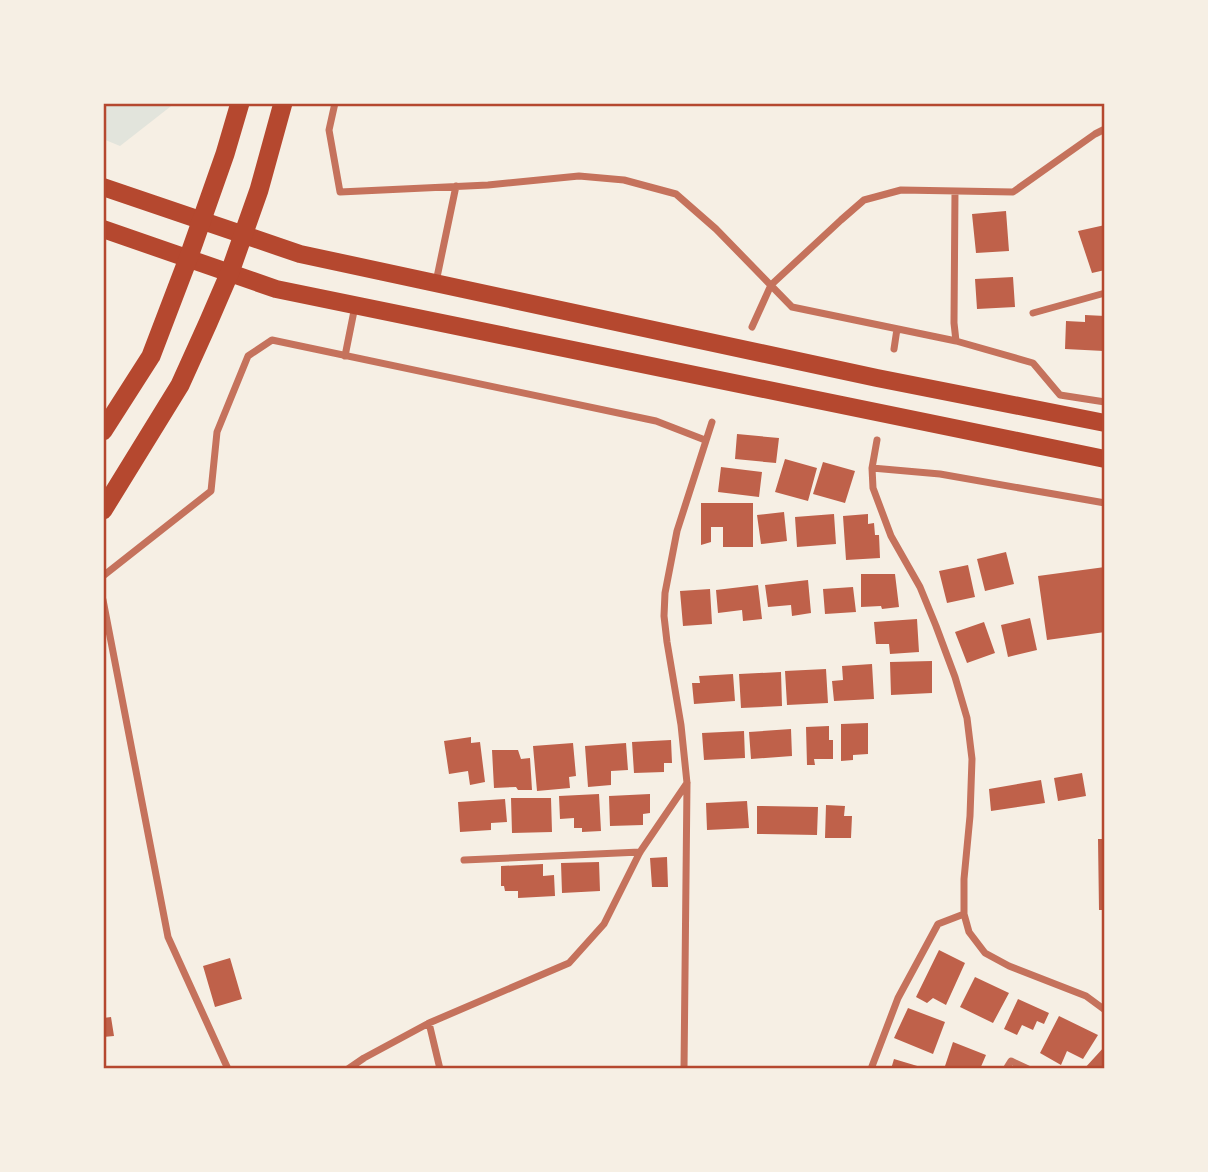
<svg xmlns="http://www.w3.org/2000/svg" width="1208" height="1172" viewBox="0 0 1208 1172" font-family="Manrope,sans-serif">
	<rect width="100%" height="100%" fill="#f6efe4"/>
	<!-- green -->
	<path fill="#e2e4dc" d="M 103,103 L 175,103 L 120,146 L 103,139 Z"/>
	<!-- building -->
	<path fill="#bf614a" d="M 1006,211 L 1009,251 L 976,253 L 972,214 Z
		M 1105,225 L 1105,270 L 1092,273 L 1078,231 Z
		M 1013,277 L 1015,307 L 977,309 L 975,279 Z
		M 1085,315 L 1105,316 L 1104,351 L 1065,349 L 1066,321 L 1085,322 Z
		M 737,434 L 779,438 L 776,463 L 735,459 Z
		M 785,459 L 817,468 L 808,501 L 775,492 Z
		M 823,462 L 855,471 L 845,503 L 813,494 Z
		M 721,467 L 762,472 L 759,497 L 718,492 Z
		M 701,503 L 753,503 L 753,547 L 723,547 L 723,527 L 711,527 L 711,542 L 701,545 Z
		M 784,512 L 787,541 L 761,544 L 757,515 Z
		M 834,514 L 836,544 L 797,547 L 795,517 Z
		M 868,514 L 868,524 L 874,523 L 875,535 L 879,535 L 880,558 L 846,560 L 843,516 Z
		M 1006,552 L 1014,584 L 985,591 L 977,559 Z
		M 968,565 L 975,597 L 947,603 L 939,571 Z
		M 1105,567 L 1105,632 L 1047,640 L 1038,576 Z
		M 861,574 L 895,574 L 899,607 L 882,609 L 881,606 L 861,607 Z
		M 808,580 L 811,613 L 792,616 L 791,605 L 768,607 L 765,585 Z
		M 758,585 L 762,619 L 743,621 L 742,610 L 718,613 L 716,590 Z
		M 853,587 L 856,612 L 825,614 L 823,589 Z
		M 710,589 L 712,624 L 683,626 L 680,591 Z
		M 1030,618 L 1037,650 L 1008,657 L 1001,625 Z
		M 917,619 L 919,652 L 890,654 L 889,644 L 876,644 L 874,622 Z
		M 984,622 L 995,653 L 967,663 L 955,632 Z
		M 932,661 L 932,693 L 891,695 L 890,662 Z
		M 872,664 L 874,699 L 834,701 L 832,681 L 843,680 L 842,666 Z
		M 826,669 L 828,703 L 787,705 L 785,671 Z
		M 781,672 L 782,706 L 741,708 L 739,674 Z
		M 733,674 L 735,701 L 694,704 L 692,683 L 700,683 L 699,676 Z
		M 868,723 L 868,754 L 853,755 L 853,760 L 841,761 L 841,724 Z
		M 829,726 L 829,740 L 833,740 L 833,759 L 814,759 L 815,765 L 807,765 L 806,727 Z
		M 791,729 L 792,756 L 751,759 L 749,732 Z
		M 744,731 L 745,758 L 704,760 L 702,733 Z
		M 471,737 L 471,743 L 480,742 L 485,782 L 470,785 L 468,771 L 449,774 L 444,741 Z
		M 671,740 L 672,763 L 664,763 L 664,772 L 634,773 L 632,742 Z
		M 573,743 L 576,776 L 569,777 L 570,788 L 537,791 L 533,746 Z
		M 626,743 L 628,770 L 611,771 L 611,785 L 588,787 L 585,746 Z
		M 492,750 L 518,750 L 521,759 L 530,758 L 532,790 L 518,790 L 516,787 L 494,788 Z
		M 1082,773 L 1086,796 L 1058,801 L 1054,778 Z
		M 1041,780 L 1045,803 L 991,811 L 989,789 Z
		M 599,794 L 601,831 L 582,832 L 582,828 L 574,828 L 574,818 L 560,819 L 559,796 Z
		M 650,794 L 650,813 L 643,814 L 643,825 L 610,826 L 609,796 Z
		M 511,798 L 551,798 L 552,832 L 512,833 Z
		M 505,799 L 507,822 L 491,823 L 491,830 L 460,832 L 458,802 Z
		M 747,801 L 749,828 L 707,830 L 706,803 Z
		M 826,805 L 845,806 L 844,816 L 852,816 L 851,838 L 825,838 Z
		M 757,806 L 818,807 L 817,835 L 757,834 Z
		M 1098,839 L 1105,839 L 1105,910 L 1099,910 Z
		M 667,857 L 668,887 L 652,887 L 650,858 Z
		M 599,862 L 600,891 L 562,893 L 561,863 Z
		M 543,864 L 543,876 L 554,875 L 555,896 L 518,898 L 518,891 L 505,891 L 504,886 L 501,886 L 501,866 Z
		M 939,950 L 965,963 L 946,1005 L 933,998 L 927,1003 L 916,997 Z
		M 230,958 L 242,999 L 215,1007 L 203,966 Z
		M 975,977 L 1009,993 L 993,1023 L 960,1007 Z
		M 1018,999 L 1049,1013 L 1044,1024 L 1037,1021 L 1033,1030 L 1022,1025 L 1017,1035 L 1004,1029 Z
		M 908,1008 L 945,1022 L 933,1054 L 894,1038 Z
		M 1059,1016 L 1098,1035 L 1083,1059 L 1067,1051 L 1061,1065 L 1040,1053 Z
		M 111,1017 L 114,1036 L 103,1037 L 103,1018 Z
		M 953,1042 L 986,1055 L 980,1069 L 944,1069 Z
		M 1105,1046 L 1105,1069 L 1084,1069 Z
		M 894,1059 L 924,1068 L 924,1069 L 891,1069 Z"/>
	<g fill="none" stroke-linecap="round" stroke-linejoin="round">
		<!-- minor -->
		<path stroke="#c5725c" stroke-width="7" d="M 335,103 L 329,130 L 340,192 L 488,185 L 579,176 L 624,180 L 676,194 L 716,229 L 792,307 L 956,341
			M 955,191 L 954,323 L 956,341 L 1033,363 L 1060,395 L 1105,402
			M 436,282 L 456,186
			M 1033,313 L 1105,293
			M 752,327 L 771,285 L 841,220 L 864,200 L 901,190 L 1013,192 L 1095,134 L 1105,129
			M 894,349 L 897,329
			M 345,356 L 355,306
			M 877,440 L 872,468 L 873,488 L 891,536 L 920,587 L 936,626 L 955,677 L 967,718 L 972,759 L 970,816 L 964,879 L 964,914 L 969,932 L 985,953 L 1009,966 L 1086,996 L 1105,1010
			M 872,468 L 940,474 L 1105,503
			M 103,576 L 211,491 L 217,432 L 248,356 L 272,340 L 656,421 L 705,440
			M 103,600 L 168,937 L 228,1069
			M 464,860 L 640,852
			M 429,1023 L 440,1069
			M 348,1069 L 364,1058 L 429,1023 L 569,963 L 604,924 L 640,852 L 687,783
			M 684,1069 L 687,783 L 681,725 L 667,642 L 664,616 L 665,593 L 677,531 L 712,422
			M 871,1069 L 898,998 L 938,924 L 964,914
			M 1006,1069 L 1011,1061 L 1028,1069"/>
		<!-- primary -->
		<path stroke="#b5482f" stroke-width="18" d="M 103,187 L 300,254 L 877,378 L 1105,423
			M 103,229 L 276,289 L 1105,459"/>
		<!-- trunk -->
		<path stroke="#b5482f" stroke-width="19" d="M 103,431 L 151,356 L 188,259 L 225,154 L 240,103
			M 103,510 L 180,385 L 208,323 L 230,272 L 259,190 L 283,103"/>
	</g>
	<!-- border -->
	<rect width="1208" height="1172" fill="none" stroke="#f6efe4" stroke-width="210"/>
	<rect x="105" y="105" width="998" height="962" fill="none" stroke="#b5482f" stroke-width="2.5"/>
</svg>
